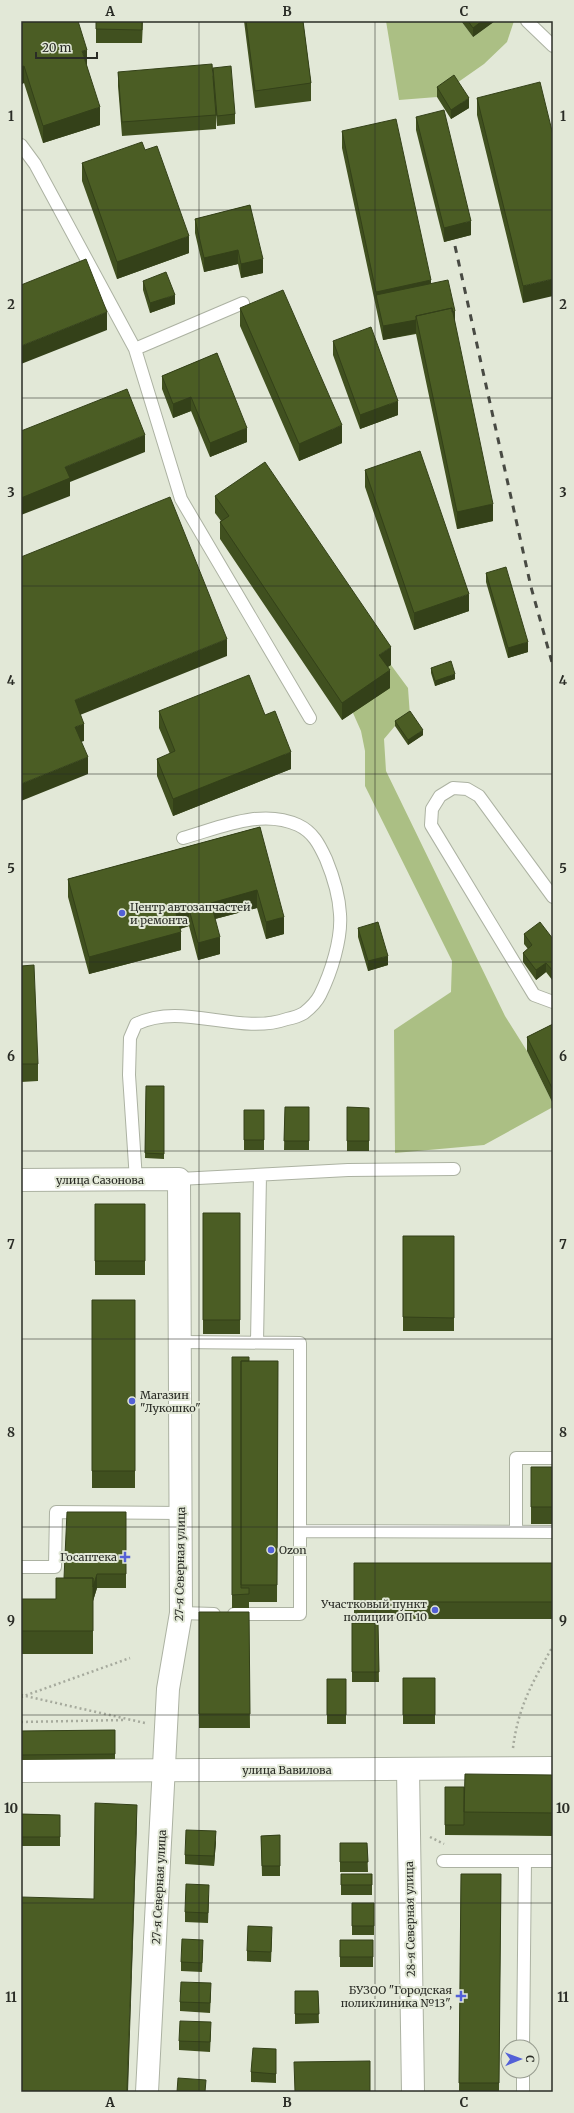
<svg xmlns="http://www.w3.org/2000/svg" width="574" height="2113" viewBox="0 0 574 2113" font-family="Merriweather,serif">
	<rect width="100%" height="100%" fill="#e2e8d7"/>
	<!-- forest -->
	<path fill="#abbf84" d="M 386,21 L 461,21 L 473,37 L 495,21 L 514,21 L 507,42 L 484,64 L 454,85 L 437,97 L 399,100 Z
		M 391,665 L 408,688 L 410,716 L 395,726 L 384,739 L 386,771 L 505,1016 L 527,1051 L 553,1104 L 553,1107 L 484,1145 L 395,1153 L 394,1030 L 451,992 L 452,961 L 365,786 L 365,751 L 361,731 L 353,713 L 379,672 Z"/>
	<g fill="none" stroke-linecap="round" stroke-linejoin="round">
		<!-- service casing -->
		<g stroke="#acb2a2" stroke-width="14">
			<path id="service" d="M 527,21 L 553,46
				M 21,145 L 35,164 L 135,349 L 181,499 L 310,718
				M 135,349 L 243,303
				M 553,897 L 479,796 L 467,789 L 453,788 L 440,796 L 432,809 L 431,825 L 534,995 L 553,1002
				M 179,1179 L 348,1170 L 454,1169
				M 136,1180 L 129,1075 L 130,1038 L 136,1024 C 183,1001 238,1036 287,1019 C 292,1018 299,1016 304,1013 C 309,1009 317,1001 320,995 C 331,973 342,939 340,914 C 339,894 333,876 326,859 C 319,844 313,832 298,825 C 261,808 219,828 183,838
				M 180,1342 L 300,1343 L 300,1614 L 234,1614
				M 257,1342 L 260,1175
				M 300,1531 L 553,1532
				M 516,1532 L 516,1458 L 553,1458
				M 21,1567 L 55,1567 L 56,1512 L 181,1513
				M 181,1613 L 214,1614
				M 443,1861 L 525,1861
				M 523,2047 L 525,1861 L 553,1861
				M 523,2092 L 523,2071"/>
		</g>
		<!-- minor casing -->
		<g stroke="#acb2a2" stroke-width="24">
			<path id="minor" d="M 21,1180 L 179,1179 L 181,1613 L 168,1689 L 147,2092
				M 408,1769 L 413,2092"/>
		</g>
		<!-- tertiary casing -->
		<g stroke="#acb2a2" stroke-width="24">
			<path id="tertiary" d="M 21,1771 L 553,1768"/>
		</g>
		<!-- path -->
		<path stroke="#a6aa9d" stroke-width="2.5" stroke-dasharray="2 3" stroke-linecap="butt" d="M 21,1695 L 145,1723
			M 21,1697 L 130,1658
			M 21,1722 L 125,1720
			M 513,1748 C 518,1707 533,1681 553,1646
			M 430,1837 L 444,1844"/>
		<!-- service -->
		<use href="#service" stroke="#fff" stroke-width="12"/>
		<!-- minor -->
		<use href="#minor" stroke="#fff" stroke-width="22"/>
		<!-- tertiary -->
		<use href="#tertiary" stroke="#fff" stroke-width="22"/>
		<!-- rail -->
		<path stroke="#484a43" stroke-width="3" stroke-dasharray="7 7" stroke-linecap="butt" d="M 455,246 L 531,587 L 553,666"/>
	</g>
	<!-- wall -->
	<path fill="#40501f" d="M 21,21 L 87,66 L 100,125 L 43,143 L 24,83 Z
		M 96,21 L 143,21 L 142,43 L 96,43 Z
		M 244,21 L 303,21 L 311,83 L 311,101 L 255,108 Z
		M 461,21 L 495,21 L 473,37 Z
		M 213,68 L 235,114 L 235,124 L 217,126 L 214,91 L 216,115 L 216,129 L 122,136 L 118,86 L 118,72 L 213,77 Z
		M 437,87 L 469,108 L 451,119 L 437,97 Z
		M 477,98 L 553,135 L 523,303 L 477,115 Z
		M 416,117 L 471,235 L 444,242 L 416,130 Z
		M 342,131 L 455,324 L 493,521 L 457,529 L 416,334 L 383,340 L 342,148 Z
		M 145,150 L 189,253 L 117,279 L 82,181 L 82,163 Z
		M 250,205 L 263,273 L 241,278 L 238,264 L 204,272 L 195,233 L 195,219 Z
		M 143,281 L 175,304 L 150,313 L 143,290 Z
		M 240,308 L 342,443 L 299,461 L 240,326 Z
		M 333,341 L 398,415 L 360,429 L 333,355 Z
		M 217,353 L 247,442 L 210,457 L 191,411 L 173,418 L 162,389 L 162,376 Z
		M 365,470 L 469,611 L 414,630 L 365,487 Z
		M 215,496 L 391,665 L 388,667 L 390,688 L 342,720 L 220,539 L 220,522 L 221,521 L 215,513 Z
		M 486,573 L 528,652 L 508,658 L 486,582 Z
		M 431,668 L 455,679 L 435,686 L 431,673 Z
		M 159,711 L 265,715 L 291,769 L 173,816 L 157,776 L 157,759 L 170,754 L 159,728 Z
		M 395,721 L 423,735 L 408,745 L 395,726 Z
		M 260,827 L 284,934 L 266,939 L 257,908 L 215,919 L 220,954 L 198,960 L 189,926 L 180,929 L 181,950 L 89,974 L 68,897 L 68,879 Z
		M 358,928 L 388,965 L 368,971 L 358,937 Z
		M 524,934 L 553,939 L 553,981 L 546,972 L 536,980 L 523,962 L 523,953 L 528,949 L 524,944 Z
		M 21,966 L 38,1064 L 38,1081 L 21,1082 Z
		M 553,1024 L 553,1104 L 527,1051 L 527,1037 Z
		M 146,1086 L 164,1086 L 164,1159 L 145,1158 Z
		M 285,1107 L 309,1107 L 309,1150 L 284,1150 Z
		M 347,1107 L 369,1108 L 369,1151 L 347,1151 Z
		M 244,1110 L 264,1110 L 264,1150 L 244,1150 Z
		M 95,1204 L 145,1204 L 145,1275 L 95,1275 Z
		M 203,1213 L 240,1213 L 240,1334 L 203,1334 Z
		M 403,1236 L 454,1236 L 454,1331 L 403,1331 Z
		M 92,1300 L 135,1300 L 135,1488 L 92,1488 Z
		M 232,1357 L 249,1361 L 278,1361 L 277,1602 L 249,1602 L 249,1608 L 232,1608 Z
		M 531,1467 L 553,1467 L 553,1524 L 531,1524 Z
		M 126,1512 L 126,1588 L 97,1588 L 93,1601 L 93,1654 L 21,1654 L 21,1599 L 56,1599 L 64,1578 Z
		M 354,1563 L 553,1563 L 553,1619 L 354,1619 Z
		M 199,1612 L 249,1612 L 250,1728 L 199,1728 Z
		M 352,1623 L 378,1623 L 379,1682 L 352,1682 Z
		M 403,1678 L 435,1678 L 435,1724 L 403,1724 Z
		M 327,1679 L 346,1679 L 346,1724 L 327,1724 Z
		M 115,1730 L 115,1759 L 21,1760 L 21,1731 Z
		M 553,1775 L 553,1836 L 445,1835 L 445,1787 L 464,1787 Z
		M 21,1814 L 60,1815 L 60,1846 L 21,1846 Z
		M 280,1835 L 280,1876 L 262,1876 L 261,1836 Z
		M 216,1841 L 214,1866 L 185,1864 L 185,1855 Z
		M 340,1843 L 367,1843 L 368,1872 L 340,1872 Z
		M 341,1874 L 372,1874 L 372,1895 L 341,1895 Z
		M 461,1874 L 501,1874 L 499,2092 L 459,2092 Z
		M 209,1895 L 208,1923 L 185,1922 L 185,1912 Z
		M 352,1903 L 374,1903 L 374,1935 L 352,1935 Z
		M 272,1937 L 271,1962 L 247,1961 L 247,1951 Z
		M 340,1940 L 373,1940 L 373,1967 L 340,1967 Z
		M 203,1950 L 202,1972 L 181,1971 L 181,1962 Z
		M 295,1991 L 318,1991 L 319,2023 L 295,2024 Z
		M 211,1993 L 210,2013 L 180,2011 L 180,2002 Z
		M 211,2032 L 210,2052 L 179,2050 L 179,2041 Z
		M 276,2059 L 276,2083 L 251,2082 L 251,2072 Z"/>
	<!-- shaded-wall -->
	<path fill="#344119" d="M 482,21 L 495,21 L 473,37 L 473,28 Z
		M 87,50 L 87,67 L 82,51 Z
		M 24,66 L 24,83 L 21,85 L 21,67 Z
		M 469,98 L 469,108 L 451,119 L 451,110 Z
		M 100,107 L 100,125 L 43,143 L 43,126 Z
		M 471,221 L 471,235 L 444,242 L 444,228 Z
		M 189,236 L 189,253 L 117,279 L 117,262 Z
		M 238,250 L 238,264 L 204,272 L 204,258 Z
		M 263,259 L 263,273 L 241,278 L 241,264 Z
		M 553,279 L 553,296 L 523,303 L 523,286 Z
		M 431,280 L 431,297 L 376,295 L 376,292 Z
		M 175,295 L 175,304 L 150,313 L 150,303 Z
		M 455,311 L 455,325 L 416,319 Z
		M 107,312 L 107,330 L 21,364 L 21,346 Z
		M 416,320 L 416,333 L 383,340 L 383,326 Z
		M 191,397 L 191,411 L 173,418 L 173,404 Z
		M 398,401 L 398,415 L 360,429 L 360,415 Z
		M 342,425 L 342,443 L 299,461 L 299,444 Z
		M 247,428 L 247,442 L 210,457 L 210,443 Z
		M 145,435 L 145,452 L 70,482 L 70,496 L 21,515 L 21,498 L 65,467 Z
		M 493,504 L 493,521 L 457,529 L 457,512 Z
		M 469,594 L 469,611 L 414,630 L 414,613 Z
		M 227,639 L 227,656 L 75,717 L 75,700 Z
		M 528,642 L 528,652 L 508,658 L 508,648 Z
		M 391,647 L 391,665 L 379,672 L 379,655 Z
		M 390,670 L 390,688 L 342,720 L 342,703 Z
		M 455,674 L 455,679 L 435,686 L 435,681 Z
		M 84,724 L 84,741 L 75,744 L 75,727 Z
		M 423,730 L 423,735 L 408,745 L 408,740 Z
		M 291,752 L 291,769 L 173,816 L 173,799 Z
		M 88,757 L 88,774 L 21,801 L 21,784 Z
		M 257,890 L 257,908 L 211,920 L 211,903 Z
		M 189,909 L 189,926 L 176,930 L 176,913 Z
		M 284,917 L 284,934 L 266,939 L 266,922 Z
		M 181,932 L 181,950 L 89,974 L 89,957 Z
		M 220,937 L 220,954 L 198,960 L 198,943 Z
		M 388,956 L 388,965 L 368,971 L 368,961 Z
		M 546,963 L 546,972 L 536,980 L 536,970 Z
		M 97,1574 L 97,1588 L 93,1601 L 93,1654 L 93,1578 Z
		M 137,1805 L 137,1822 L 128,2092 L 127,2092 Z
		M 216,1831 L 216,1841 L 214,1866 L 214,1856 Z"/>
	<!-- building -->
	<path fill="#4b5d24" stroke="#344119" d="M 21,21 L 78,21 L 87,50 L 82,51 L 100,107 L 43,126 L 24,66 L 21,67 Z
		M 96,21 L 142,21 L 142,30 L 96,29 Z
		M 246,21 L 303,21 L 311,83 L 255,91 Z
		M 468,21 L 482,21 L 473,28 Z
		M 212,64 L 216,115 L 122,122 L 118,72 Z
		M 231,66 L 235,114 L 217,116 L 213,68 Z
		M 454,75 L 469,98 L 451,110 L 437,87 Z
		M 540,82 L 553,135 L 553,279 L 523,286 L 477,98 Z
		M 444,110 L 471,221 L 444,228 L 416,117 Z
		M 396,119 L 431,280 L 376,292 L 342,131 Z
		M 142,142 L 145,150 L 157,146 L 189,236 L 117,262 L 82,163 Z
		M 250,205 L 263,259 L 241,264 L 238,250 L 204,258 L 195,219 Z
		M 86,259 L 107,312 L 21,346 L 21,285 Z
		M 166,272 L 175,295 L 150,303 L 143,281 Z
		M 448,280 L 455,311 L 452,312 L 452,308 L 416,316 L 416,320 L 383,326 L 376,295 Z
		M 283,290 L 342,425 L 299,444 L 240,308 Z
		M 452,308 L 493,504 L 457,512 L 416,316 Z
		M 371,327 L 398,401 L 360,415 L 333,341 Z
		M 217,353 L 247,428 L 210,443 L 191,397 L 173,404 L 162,376 Z
		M 127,389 L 145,435 L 65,467 L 70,478 L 21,498 L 21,431 Z
		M 420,451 L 469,594 L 414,613 L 365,470 Z
		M 265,462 L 391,647 L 379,655 L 390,670 L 342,703 L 220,522 L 229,516 L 215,496 Z
		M 170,497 L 227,639 L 75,700 L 84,724 L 75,727 L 88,757 L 21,784 L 21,557 Z
		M 506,567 L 528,642 L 508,648 L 486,573 Z
		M 451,661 L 455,674 L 435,681 L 431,668 Z
		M 249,675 L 265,715 L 275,711 L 291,752 L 173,799 L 157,759 L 175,751 L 159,711 Z
		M 410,711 L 423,730 L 408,740 L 395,721 Z
		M 260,827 L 284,917 L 266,922 L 257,890 L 211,903 L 220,937 L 198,943 L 189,909 L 176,913 L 181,932 L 89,957 L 68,879 Z
		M 378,922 L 388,956 L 368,961 L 358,928 Z
		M 540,922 L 553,939 L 553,971 L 546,963 L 536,970 L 523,953 L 532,945 L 524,934 Z
		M 34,965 L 38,1064 L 21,1064 L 21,966 Z
		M 553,1024 L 553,1090 L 527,1037 Z
		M 146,1086 L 164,1086 L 164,1154 L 145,1153 Z
		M 285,1107 L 309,1107 L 309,1141 L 284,1141 Z
		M 347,1107 L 369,1108 L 369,1141 L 347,1141 Z
		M 244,1110 L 264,1110 L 264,1140 L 244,1140 Z
		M 95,1204 L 145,1204 L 145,1261 L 95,1261 Z
		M 203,1213 L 240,1213 L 240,1320 L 203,1320 Z
		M 403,1236 L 454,1236 L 454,1318 L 403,1317 Z
		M 92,1300 L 135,1300 L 135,1471 L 92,1471 Z
		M 232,1357 L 249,1357 L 249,1361 L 241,1361 L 241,1588 L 249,1588 L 249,1594 L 232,1595 Z
		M 241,1361 L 278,1361 L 277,1585 L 241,1585 Z
		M 531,1467 L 553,1467 L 553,1507 L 531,1507 Z
		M 67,1512 L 126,1512 L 126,1574 L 97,1574 L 93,1587 L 93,1578 L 64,1578 Z
		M 354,1563 L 553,1563 L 553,1602 L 354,1602 Z
		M 56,1578 L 93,1578 L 93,1631 L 21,1631 L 21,1599 L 56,1599 Z
		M 199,1612 L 249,1612 L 250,1714 L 199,1714 Z
		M 352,1623 L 378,1623 L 379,1672 L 352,1672 Z
		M 403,1678 L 435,1678 L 435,1715 L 403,1715 Z
		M 327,1679 L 346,1679 L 346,1715 L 327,1715 Z
		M 115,1730 L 115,1754 L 21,1755 L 21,1731 Z
		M 465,1774 L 553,1775 L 553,1813 L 464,1812 Z
		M 445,1787 L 464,1787 L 464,1825 L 445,1825 Z
		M 95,1803 L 137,1805 L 127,2092 L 21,2092 L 21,1897 L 94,1899 Z
		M 21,1814 L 60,1815 L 60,1837 L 21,1837 Z
		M 186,1830 L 216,1831 L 214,1856 L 185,1855 Z
		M 280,1835 L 280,1866 L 262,1866 L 261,1836 Z
		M 340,1843 L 367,1843 L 368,1862 L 340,1862 Z
		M 341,1874 L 372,1874 L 372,1885 L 341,1885 Z
		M 461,1874 L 501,1874 L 499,2083 L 459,2083 Z
		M 186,1884 L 209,1885 L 208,1913 L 185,1912 Z
		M 352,1903 L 374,1903 L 374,1926 L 352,1926 Z
		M 248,1926 L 272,1927 L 271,1952 L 247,1951 Z
		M 182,1939 L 203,1940 L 202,1963 L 181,1962 Z
		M 340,1940 L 373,1940 L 373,1957 L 340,1957 Z
		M 181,1982 L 211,1983 L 210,2003 L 180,2002 Z
		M 295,1991 L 318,1991 L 319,2014 L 295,2014 Z
		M 180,2021 L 211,2022 L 210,2042 L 179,2041 Z
		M 253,2048 L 276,2049 L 276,2074 L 251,2072 Z
		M 370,2061 L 370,2092 L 295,2092 L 294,2062 Z
		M 178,2078 L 206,2080 L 205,2092 L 177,2092 Z"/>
	<!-- grid -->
	<path fill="none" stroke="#2a2c26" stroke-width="1" stroke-opacity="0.55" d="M 199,21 L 199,2092M 375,21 L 375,2092M 21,210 L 553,210M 21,398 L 553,398M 21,586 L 553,586M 21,774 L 553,774M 21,962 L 553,962M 21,1151 L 553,1151M 21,1339 L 553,1339M 21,1527 L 553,1527M 21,1715 L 553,1715M 21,1903 L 553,1903"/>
	<!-- markers -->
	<g fill="#5360d7" stroke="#e2e8d7" stroke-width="1.5">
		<circle cx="122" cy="913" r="4"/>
		<circle cx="132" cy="1401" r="4"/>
		<circle cx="271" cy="1550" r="4"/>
		<path d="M123 1551h4v4h4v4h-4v4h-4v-4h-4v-4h4z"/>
		<circle cx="435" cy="1610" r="4"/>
		<path d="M459 1990h4v4h4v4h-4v4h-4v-4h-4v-4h4z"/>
	</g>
	<g text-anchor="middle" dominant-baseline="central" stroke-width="4" stroke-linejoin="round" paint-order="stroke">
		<!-- poi labels -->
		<g font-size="11" fill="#2a2c26" stroke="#e2e8d7" text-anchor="start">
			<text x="130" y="907">Центр автозапчастей<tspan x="130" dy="13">и ремонта</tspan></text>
			<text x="140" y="1395">Магазин<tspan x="140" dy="13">"Лукошко"</tspan></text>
			<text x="279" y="1550">Ozon</text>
			<text x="117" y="1557" text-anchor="end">Госаптека</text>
			<text x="427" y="1604" text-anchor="end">Участковый пункт<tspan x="427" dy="13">полиции ОП 10</tspan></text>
			<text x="452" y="1990" text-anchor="end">БУЗОО "Городская<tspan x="452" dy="13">поликлиника №13",</tspan></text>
		</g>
		<!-- street labels -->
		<g font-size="11" fill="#2a2c26" stroke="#e2e8d7">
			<text x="100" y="1180">улица Сазонова</text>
			<text transform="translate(180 1564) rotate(-89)">27-я Северная улица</text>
			<text x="287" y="1770">улица Вавилова</text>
			<text transform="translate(159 1887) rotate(-87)">27-я Северная улица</text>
			<text transform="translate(410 1919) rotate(-91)">28-я Северная улица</text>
		</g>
	</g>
	<!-- border -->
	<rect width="574" height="2113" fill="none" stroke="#e2e8d7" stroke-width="44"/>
	<!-- north arrow -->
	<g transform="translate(520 2059) rotate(89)"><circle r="19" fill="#e2e8d7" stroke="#989d90"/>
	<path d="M0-3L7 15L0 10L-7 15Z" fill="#5360d7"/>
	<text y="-6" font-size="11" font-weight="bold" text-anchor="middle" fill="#2a2c26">С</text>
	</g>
	<!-- scale -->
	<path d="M36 52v6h61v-6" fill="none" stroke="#2a2c26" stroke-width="2"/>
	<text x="42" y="52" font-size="12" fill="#2a2c26" stroke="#e2e8d7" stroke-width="3" paint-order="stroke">20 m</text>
	<rect x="22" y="22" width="530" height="2069" fill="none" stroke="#2a2c26" stroke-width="1.5"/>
	<g font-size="13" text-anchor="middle" font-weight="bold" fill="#2a2c26">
		<text x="110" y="16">A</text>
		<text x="287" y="16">B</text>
		<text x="464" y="16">C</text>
		<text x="11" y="121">1</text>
		<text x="563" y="121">1</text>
		<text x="11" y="309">2</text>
		<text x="563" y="309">2</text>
		<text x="11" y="497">3</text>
		<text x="563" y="497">3</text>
		<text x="11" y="685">4</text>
		<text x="563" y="685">4</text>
		<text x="11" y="873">5</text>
		<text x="563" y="873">5</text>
		<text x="11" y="1061">6</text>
		<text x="563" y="1061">6</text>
		<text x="11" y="1249">7</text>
		<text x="563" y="1249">7</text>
		<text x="11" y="1437">8</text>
		<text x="563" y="1437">8</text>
		<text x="11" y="1625">9</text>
		<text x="563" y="1625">9</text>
		<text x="11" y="1813">10</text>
		<text x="563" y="1813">10</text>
		<text x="11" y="2002">11</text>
		<text x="563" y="2002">11</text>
		<text x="110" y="2107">A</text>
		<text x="287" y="2107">B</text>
		<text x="464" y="2107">C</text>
	</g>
</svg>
